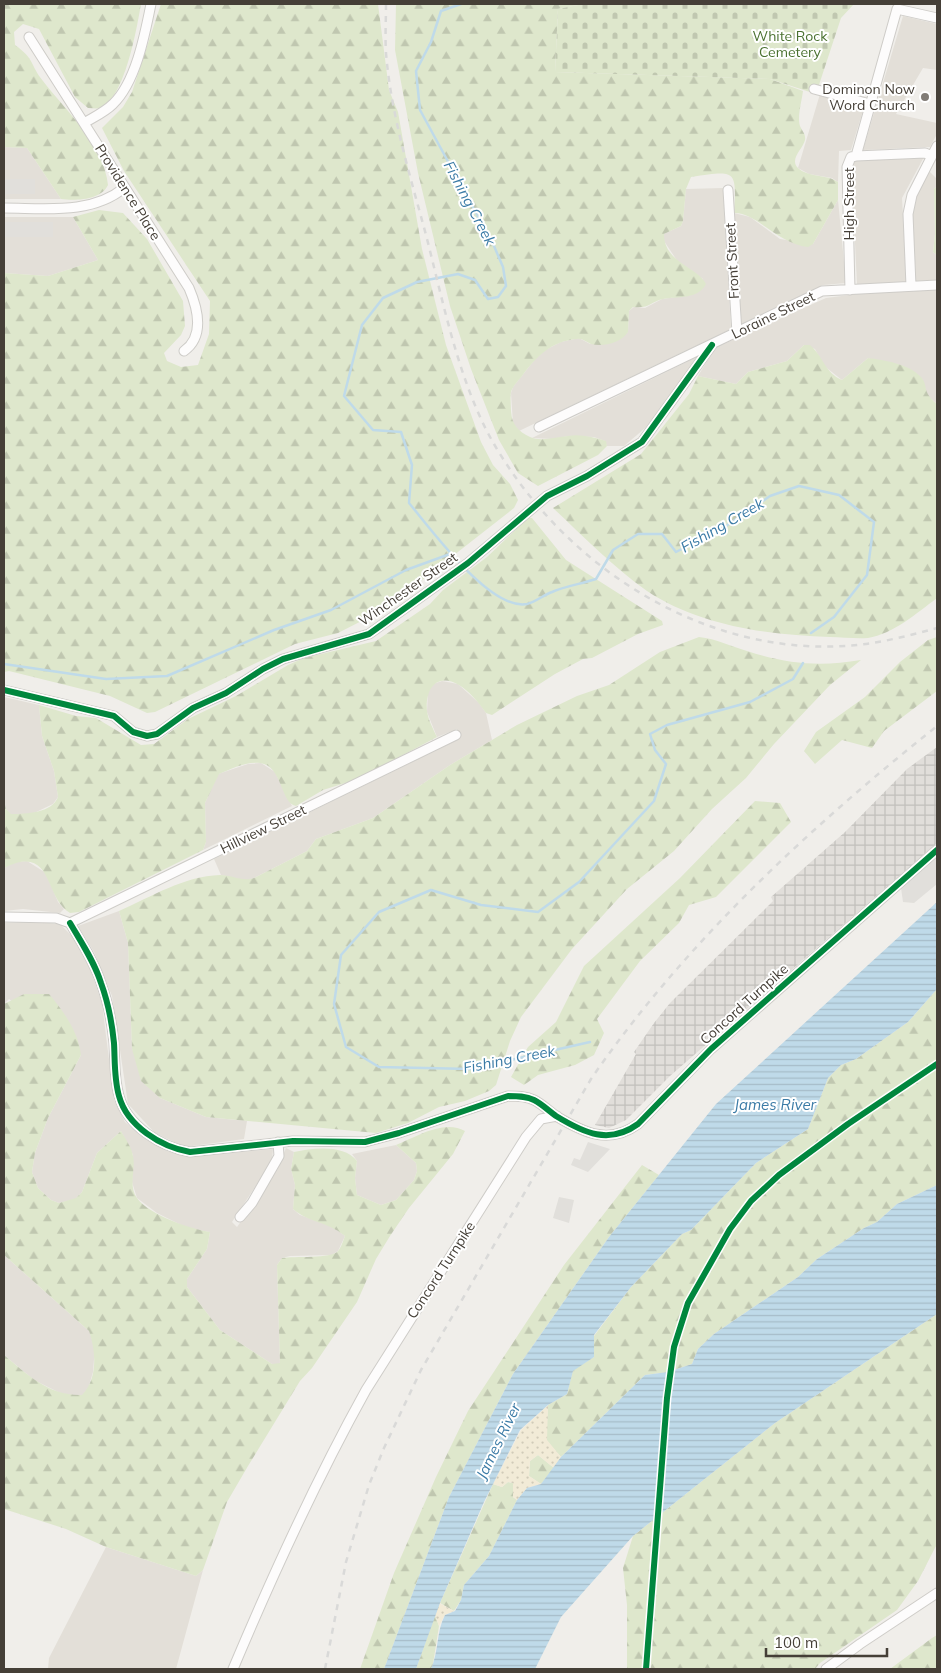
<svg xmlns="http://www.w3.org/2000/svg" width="941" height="1673" viewBox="0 0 941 1673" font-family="Mulish,sans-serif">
	<defs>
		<pattern id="industrial-grid" width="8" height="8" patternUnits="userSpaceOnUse" patternTransform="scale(1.25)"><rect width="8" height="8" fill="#e1deda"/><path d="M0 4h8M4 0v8" fill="none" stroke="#c2c0bc"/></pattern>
		<pattern id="forest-firs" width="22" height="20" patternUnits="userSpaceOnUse" patternTransform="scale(1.25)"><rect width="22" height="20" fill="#dee7cc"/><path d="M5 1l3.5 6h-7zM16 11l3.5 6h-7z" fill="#c0c7b0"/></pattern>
		<pattern id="sand-dots" width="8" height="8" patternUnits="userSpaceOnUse" patternTransform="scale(1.25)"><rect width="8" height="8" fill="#f2ebd7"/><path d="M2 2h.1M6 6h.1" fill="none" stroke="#d1cbb9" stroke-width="1.8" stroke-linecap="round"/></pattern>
		<pattern id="cemetery-stones" width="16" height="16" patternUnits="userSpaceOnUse" patternTransform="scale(1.25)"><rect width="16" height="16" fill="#dee7cc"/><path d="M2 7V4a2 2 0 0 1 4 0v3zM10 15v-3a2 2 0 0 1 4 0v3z" fill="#c0c7b0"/></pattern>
		<pattern id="water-rules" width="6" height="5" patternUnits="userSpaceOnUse" patternTransform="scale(1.25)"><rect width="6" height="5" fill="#bfdae9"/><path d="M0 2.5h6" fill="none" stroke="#a6bcc8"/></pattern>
	</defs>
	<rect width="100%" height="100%" fill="#f0eeea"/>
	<!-- residential -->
	<path fill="#e3dfd8" d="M 903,16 L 937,24 L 937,70 L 923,68 L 896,114 L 937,123 L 937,134 L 930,147 L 863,150 Z
		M 820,94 L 864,107 L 851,150 L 839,151 L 838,182 L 832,178 L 809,174 L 798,168 Z
		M 4,147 L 27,148 L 61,199 L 4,199 Z
		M 924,157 L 902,198 L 907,282 L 857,284 L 851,161 Z
		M 929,171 L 937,179 L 937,186 L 934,189 L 935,234 L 933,252 L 937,255 L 937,280 L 916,281 L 912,202 Z
		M 723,188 L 731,329 L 519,431 L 513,424 L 511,393 L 513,387 L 536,358 L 545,350 L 561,342 L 579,338 L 590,344 L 628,332 L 629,311 L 634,307 L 645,308 L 662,299 L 691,295 L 703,279 L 678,262 L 664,241 L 664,234 L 681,226 L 683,221 L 686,189 Z
		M 838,200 L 846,283 L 823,285 L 739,325 L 734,213 L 750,217 L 780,239 L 813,244 Z
		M 4,217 L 73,217 L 98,260 L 48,276 L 4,273 Z
		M 937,290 L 937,404 L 928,396 L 922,379 L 868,358 L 842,380 L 823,365 L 815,349 L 804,345 L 787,361 L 748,372 L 736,384 L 698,376 L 715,348 L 826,298 L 857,294 Z
		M 697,357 L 650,424 L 624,446 L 607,446 L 605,441 L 594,437 L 569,436 L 552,439 L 532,438 Z
		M 442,681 L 458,684 L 479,703 L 486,713 L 492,740 L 450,765 L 373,818 L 316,839 L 307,851 L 254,878 L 246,881 L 221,875 L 214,859 L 459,739 L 457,729 L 437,737 L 427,712 L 428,691 L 433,684 Z
		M 4,697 L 39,705 L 42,736 L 54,771 L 58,797 L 53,804 L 32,814 L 11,815 L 6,809 L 4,800 Z
		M 261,763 L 275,772 L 292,806 L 203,850 L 206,842 L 205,803 L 218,774 L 248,764 Z
		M 27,861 L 46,873 L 58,902 L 64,909 L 60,913 L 23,909 L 4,911 L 4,868 L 15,862 Z
		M 119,911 L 128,943 L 132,1049 L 160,1098 L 206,1117 L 247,1121 L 244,1139 L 185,1147 L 155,1133 L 128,1104 L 112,996 L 94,952 L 78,926 Z
		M 39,922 L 60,924 L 72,936 L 90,969 L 102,1003 L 114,1100 L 125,1122 L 143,1137 L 167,1151 L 189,1157 L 273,1149 L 272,1161 L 232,1222 L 237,1227 L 277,1170 L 286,1148 L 294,1152 L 291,1169 L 295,1185 L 293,1209 L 300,1215 L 332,1226 L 345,1236 L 338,1251 L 332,1255 L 290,1256 L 282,1258 L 277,1265 L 280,1364 L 272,1364 L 220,1330 L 187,1287 L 187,1279 L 207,1249 L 210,1232 L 189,1229 L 157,1213 L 137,1198 L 132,1182 L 133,1155 L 121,1131 L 97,1153 L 82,1192 L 76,1199 L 59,1203 L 51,1200 L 38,1188 L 32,1172 L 35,1153 L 48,1118 L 81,1055 L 9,999 L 4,1004 L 4,923 Z
		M 396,1145 L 416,1163 L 417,1171 L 414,1180 L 396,1200 L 381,1205 L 357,1195 L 355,1178 L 357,1161 L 352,1154 Z
		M 4,1255 L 89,1331 L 95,1347 L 93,1372 L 88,1389 L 83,1395 L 66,1396 L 34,1380 L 4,1355 Z
		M 106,1547 L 196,1576 L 203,1570 L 176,1669 L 48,1669 L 49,1658 Z"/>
	<!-- industrial -->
	<path fill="url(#industrial-grid)" d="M 937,747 L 937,843 L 670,1076 L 626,1120 L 609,1128 L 595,1125 L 636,1054 L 634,1052 L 654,1023 L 670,1003 L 773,901 L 771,897 L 845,832 L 907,769 Z"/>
	<!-- forest -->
	<path fill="url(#forest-firs)" d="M 4,4 L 141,4 C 137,27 125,99 100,108 C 97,109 92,108 88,108 L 75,97 L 39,29 L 23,24 L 14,32 L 15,45 C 35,59 30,65 43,81 C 66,111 104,145 108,185 C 101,200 76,201 61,199 L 27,148 L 4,147 Z
		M 161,4 L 378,4 L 389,90 L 398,112 L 422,249 L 446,345 L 481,442 L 493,465 L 510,484 L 518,500 L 514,508 L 385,609 L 338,633 L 295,644 L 155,712 L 147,713 L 110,696 L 9,671 L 4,672 L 4,273 L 48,276 L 98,260 L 73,217 L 99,210 L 123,213 L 147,239 L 183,301 L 185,326 L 181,335 L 164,353 L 167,361 L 181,367 L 198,365 L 209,334 L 210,301 L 124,171 L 102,128 L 123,107 L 132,92 Z
		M 396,4 L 583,4 L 558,9 L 555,72 L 770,79 L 803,91 C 802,100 797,117 800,126 C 802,131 806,134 805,140 C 803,149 789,159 798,168 C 809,178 827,174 838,182 L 838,200 L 813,244 L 808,247 C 778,244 756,212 734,213 C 737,168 735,171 691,177 L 686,189 L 683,221 L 681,226 L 664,234 C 664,263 698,267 706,284 C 698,300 677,296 663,299 C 650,302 649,309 633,307 L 629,311 L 628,332 C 621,343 603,347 591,344 C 586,342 582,338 577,339 C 551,341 536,357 522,376 C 518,381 513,386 511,392 C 510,398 511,405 511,411 C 512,425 518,431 530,437 C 541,442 556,437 568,436 C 580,434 594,437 606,441 L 607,446 L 598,455 L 538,486 L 518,473 L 499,440 L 471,369 L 450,306 L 418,173 L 395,50 Z
		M 937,186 L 937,255 L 933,252 L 935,234 L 934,189 Z
		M 804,345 L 810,345 C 823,356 825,373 842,380 L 868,358 C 884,360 909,364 921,377 C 929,386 921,391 937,404 L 937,598 C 917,613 893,634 868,638 C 856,639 842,637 830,637 C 768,635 700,626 647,591 C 613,567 583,536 553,508 L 641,454 L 689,394 L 698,376 L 736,384 L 748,372 L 787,361 Z
		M 528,518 L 532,518 L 566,560 L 662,621 L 663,625 L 638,634 L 592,658 L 583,659 L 555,674 L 492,715 L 486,713 C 479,703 469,691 459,685 C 436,672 425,690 427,711 C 428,719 433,729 437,737 L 358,779 L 323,790 L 296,806 C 280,803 283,766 260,763 C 246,761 231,769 219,774 L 205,803 L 206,842 L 203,850 L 79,912 L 70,913 C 43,897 54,843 4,868 L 4,800 L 6,809 L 11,814 C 26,814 52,813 58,797 L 54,771 L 42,736 L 39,705 L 76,716 L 96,718 L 141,745 L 154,744 L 188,719 L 236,696 L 288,665 L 304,658 L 376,641 L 430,604 L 443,590 L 487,557 Z
		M 699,637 C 717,639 730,646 747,651 C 787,664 820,667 861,660 L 830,685 L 774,744 L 746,778 L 712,809 L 674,851 L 627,889 L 572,949 L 521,1017 L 510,1041 L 496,1085 L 489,1091 L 465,1101 L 439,1107 L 408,1123 L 376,1133 L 206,1117 L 160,1098 L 141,1081 L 132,1049 L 128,943 L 119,911 C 151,897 184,876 220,875 C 232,875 242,882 254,878 L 307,851 L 316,839 L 373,818 L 450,765 L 517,725 L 577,696 L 609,685 L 660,652 Z
		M 937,637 L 937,691 L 884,731 L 872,748 L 842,740 L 815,764 L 804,751 L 816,732 L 865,697 L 900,662 L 928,640 Z
		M 755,801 L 780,803 L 791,822 L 716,897 L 689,905 L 679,923 L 640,961 L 597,1019 L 604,1033 L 594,1055 L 575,1065 L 538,1075 L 524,1085 L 511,1077 L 528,1047 L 556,1022 L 584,966 L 680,878 Z
		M 937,989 L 937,1185 L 897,1204 L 877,1222 L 864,1228 L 817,1259 L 798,1277 L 714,1334 L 698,1349 L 692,1364 L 668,1372 L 645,1375 L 561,1457 L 546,1440 L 548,1405 L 567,1394 L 573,1370 L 594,1357 L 594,1336 L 631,1287 L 682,1234 L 691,1230 L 756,1163 L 808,1129 L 828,1078 L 841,1065 L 856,1059 L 908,1022 Z
		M 24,994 L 49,994 C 64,1012 78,1031 81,1055 L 48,1118 L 35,1153 L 32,1172 L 38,1188 L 51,1200 L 59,1203 L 76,1198 L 82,1192 L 97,1153 L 121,1131 C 125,1138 132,1148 133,1156 C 136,1169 128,1186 137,1198 C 149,1215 191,1229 210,1232 L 207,1249 L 187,1279 L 187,1287 L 220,1330 L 272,1364 L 280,1363 L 277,1265 L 282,1258 C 294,1256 331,1259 338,1251 C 341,1248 343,1241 345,1236 C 327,1221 309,1223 293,1209 L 295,1185 L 291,1169 L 294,1152 C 313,1148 344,1144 357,1161 L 355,1178 L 357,1195 L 381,1205 L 396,1200 L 414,1180 L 417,1171 L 416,1163 L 396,1145 C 416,1137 444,1119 465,1131 L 453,1154 L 409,1208 L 390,1236 L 376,1259 L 357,1302 L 312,1368 L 300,1381 L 248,1466 L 227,1502 L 203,1570 L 196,1576 L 106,1547 L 66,1529 L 4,1509 L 4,1355 C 28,1375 49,1396 82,1395 C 98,1379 96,1351 89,1331 L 4,1255 L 4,1004 Z
		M 642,1165 L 659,1175 L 609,1237 L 513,1374 L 449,1497 L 384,1669 L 360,1669 L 394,1573 L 436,1477 L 468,1411 L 564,1265 Z
		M 937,1314 L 937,1544 L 918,1581 L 897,1610 L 820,1663 L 815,1669 L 627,1669 L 627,1605 L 623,1568 L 633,1536 L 775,1423 Z
		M 538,1455 L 554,1468 L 541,1484 L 529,1476 L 530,1461 Z
		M 508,1482 L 513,1483 L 513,1497 L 517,1500 L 489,1556 L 464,1585 L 461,1600 L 454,1611 L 440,1603 L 493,1484 L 502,1487 Z
		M 435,1615 L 439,1626 L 433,1664 L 431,1669 L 416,1669 Z
		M 937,1635 L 937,1669 L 890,1669 L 932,1638 Z"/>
	<!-- sand -->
	<path fill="url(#sand-dots)" d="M 548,1405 L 547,1440 L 561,1457 L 554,1468 L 538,1455 L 530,1461 L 529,1476 L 541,1484 L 527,1488 L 517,1500 L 513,1497 L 513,1483 L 508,1482 L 502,1487 L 493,1484 L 521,1430 Z
		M 439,1603 L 454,1611 L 445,1615 L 439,1626 L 435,1615 Z"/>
	<!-- cemetery -->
	<path fill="url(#cemetery-stones)" d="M 583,4 L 854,4 L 841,18 L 816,94 L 770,79 L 555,72 L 558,9 Z"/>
	<!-- parking -->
	<path fill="#e1dfdb" d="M 4,179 L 35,179 L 35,194 L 4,194 Z
		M 4,222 L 53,222 L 53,237 L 4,237 Z
		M 937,857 L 937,884 L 914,903 L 903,902 L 901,888 Z
		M 588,1142 L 610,1149 L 588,1172 L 571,1165 L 574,1158 L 580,1160 Z
		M 559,1197 L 574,1200 L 569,1223 L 553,1218 Z"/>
	<!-- water -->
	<path fill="url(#water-rules)" d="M 937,902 L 937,989 L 908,1022 L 856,1059 L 841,1065 L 828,1078 L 808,1129 L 756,1163 L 691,1230 L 682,1234 L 631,1287 L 594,1335 L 594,1357 L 573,1371 L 567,1394 L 548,1405 L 520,1430 L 484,1502 L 440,1603 L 416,1669 L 384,1669 L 449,1497 L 513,1374 L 609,1237 L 716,1104 Z
		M 937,1185 L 937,1314 L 775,1423 L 633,1536 L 561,1617 L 535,1669 L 431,1669 C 439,1651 436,1632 445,1615 L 455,1611 L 461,1600 L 464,1585 L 489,1556 L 517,1500 L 527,1488 L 541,1484 L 561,1457 L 645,1375 L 668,1372 L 692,1364 L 698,1349 L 714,1334 L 798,1277 L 817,1259 L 864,1228 L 877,1222 L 897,1204 Z"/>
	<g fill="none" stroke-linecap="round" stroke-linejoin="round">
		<!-- stream -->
		<path stroke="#bfdae9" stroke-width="2.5" d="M 461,4 L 441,11 L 431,42 L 416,71 L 420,110 L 494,246 L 503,267 L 506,286 L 498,297 L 488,299 L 475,280 L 458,274 L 417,282 L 383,298 L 362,325 L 344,396 L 373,430 L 401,432 L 412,465 L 409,503 C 431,529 490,611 527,604 C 535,602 544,595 552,592 C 566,586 581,584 596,579 L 613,550 L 638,534 L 662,534 L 676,552 L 726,526 L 770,496 L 799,486 L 839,495 L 874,522 L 867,575 L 834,617 L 811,633
			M 4,664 L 106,679 L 167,676 L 274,630 L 331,610 L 406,570 L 450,554
			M 590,1042 L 471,1069 L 379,1067 L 346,1047 L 334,1004 L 341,955 L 379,912 L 431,890 L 481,905 L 538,912 L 579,882 L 654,801 L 666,764 L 655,750 L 650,734 L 667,725 L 750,702 L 793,679 L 803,663"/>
		<!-- minor casing -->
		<g stroke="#ceccc8" stroke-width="11">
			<path id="minor" d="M 29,37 L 189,288 C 198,309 205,336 184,351
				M 814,89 L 870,104
				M 84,123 C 94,117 105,112 113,104 C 136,82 145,34 151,4
				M 856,156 L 925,153 L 932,156
				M 728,190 L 737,333
				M 4,208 C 44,208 91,215 124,188
				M 911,286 L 908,214 L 912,195 L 937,146
				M 850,290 L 847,167 L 851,157 L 856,156 L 897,9 L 937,18
				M 539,427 L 822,291 L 937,285
				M 4,690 L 114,716 L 133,732 L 147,736 L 157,734 L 193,708 L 226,693 L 263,669 L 283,659 L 369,634 L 468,563 L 547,496 L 587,476 L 642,442 L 712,345
				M 4,917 L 56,918 L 70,923
				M 70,923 C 81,942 94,961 101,983 C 108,1002 112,1023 114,1043 C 115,1060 114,1079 119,1096 C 127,1126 161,1147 190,1152 L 293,1141 L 365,1142 L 399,1133 L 508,1096 C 517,1096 526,1096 534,1100 C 542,1104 549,1111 556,1116 C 584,1133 609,1145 638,1124 L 711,1049 L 937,850
				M 70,923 L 456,735
				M 240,1217 L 252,1203 L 279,1156 L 278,1142
				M 233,1669 C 273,1574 316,1480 366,1390 L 526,1137 L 541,1119 L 557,1116
				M 826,1669 L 860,1644 L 937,1593"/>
		</g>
		<!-- minor -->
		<use href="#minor" stroke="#fdfcfc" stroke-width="9"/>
		<!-- rail -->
		<path stroke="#d9d9d8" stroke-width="2.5" stroke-dasharray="6 6" stroke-linecap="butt" d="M 386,4 C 386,20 385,37 386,53 C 391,115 410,175 426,235 C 443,301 459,384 494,444 C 565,566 701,655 846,646 C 877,644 908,636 937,628
			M 325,1669 L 346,1562 L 369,1485 L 384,1448 L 421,1370 L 591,1079 C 684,944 809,828 937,726"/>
		<!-- cycleway casing -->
		<g stroke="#fff" stroke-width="9">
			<path id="cycleway" d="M 4,690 L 114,716 L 133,732 L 147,736 L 157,734 L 193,708 L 226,693 L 263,669 L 283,659 L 369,634 L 468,563 L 547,496 L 587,476 L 642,442 L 712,345
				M 70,923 C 81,942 94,961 101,983 C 108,1002 112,1023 114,1043 C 115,1060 114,1079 119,1096 C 127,1126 161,1147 190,1152 L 293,1141 L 365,1142 L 399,1133 L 508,1096 C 517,1096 526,1096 534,1100 C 542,1104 549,1111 556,1116 C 584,1133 609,1145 638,1124 L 711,1049 L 937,850
				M 646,1669 L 667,1398 L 674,1347 L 688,1303 L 730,1229 L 751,1201 L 779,1175 L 848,1124 L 937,1064"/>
		</g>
		<!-- cycleway -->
		<use href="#cycleway" stroke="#00873e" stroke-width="6"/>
	</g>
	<!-- markers -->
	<circle fill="#817c76" stroke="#fff" stroke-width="2" cx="925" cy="97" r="5"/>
	<g text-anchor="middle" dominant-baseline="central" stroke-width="4" stroke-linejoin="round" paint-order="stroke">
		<!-- park labels -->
		<g font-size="14" fill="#4a7130" stroke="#fff">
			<text x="790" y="36">White Rock<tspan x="790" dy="16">Cemetery</tspan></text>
		</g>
		<!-- poi labels -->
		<g font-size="14" fill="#453f37" stroke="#fff" text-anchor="end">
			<text x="915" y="89">Dominon Now<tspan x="915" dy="16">Word Church</tspan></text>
		</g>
		<!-- street labels -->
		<g font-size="14" fill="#453f37" stroke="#fff">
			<text transform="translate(128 192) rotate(58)">Providence Place</text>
			<text transform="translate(849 204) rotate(-90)">High Street</text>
			<text transform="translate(732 261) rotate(-93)">Front Street</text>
			<text transform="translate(773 315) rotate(-26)">Loraine Street</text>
			<text transform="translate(408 589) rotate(-35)">Winchester Street</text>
			<text transform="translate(263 829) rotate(-26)">Hillview Street</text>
			<text transform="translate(744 1004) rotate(-42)">Concord Turnpike</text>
			<text transform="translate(441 1270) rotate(-57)">Concord Turnpike</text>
		</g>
		<!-- water labels -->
		<g font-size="15" font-style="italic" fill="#3b7ba6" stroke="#fff">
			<text transform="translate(470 203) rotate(62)">Fishing Creek</text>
			<text transform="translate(722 525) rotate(-30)">Fishing Creek</text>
			<text transform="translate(509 1059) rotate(-11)">Fishing Creek</text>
			<text x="775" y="1104">James River</text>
			<text transform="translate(498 1441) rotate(-64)">James River</text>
		</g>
	</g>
	<!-- border -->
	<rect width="941" height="1673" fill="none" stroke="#453f37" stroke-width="10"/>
	<!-- scale -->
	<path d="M766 1648v8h121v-8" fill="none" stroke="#453f37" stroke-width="2.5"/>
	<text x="774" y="1648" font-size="15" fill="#453f37" stroke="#ffffff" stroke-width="4" paint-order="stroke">100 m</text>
</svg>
